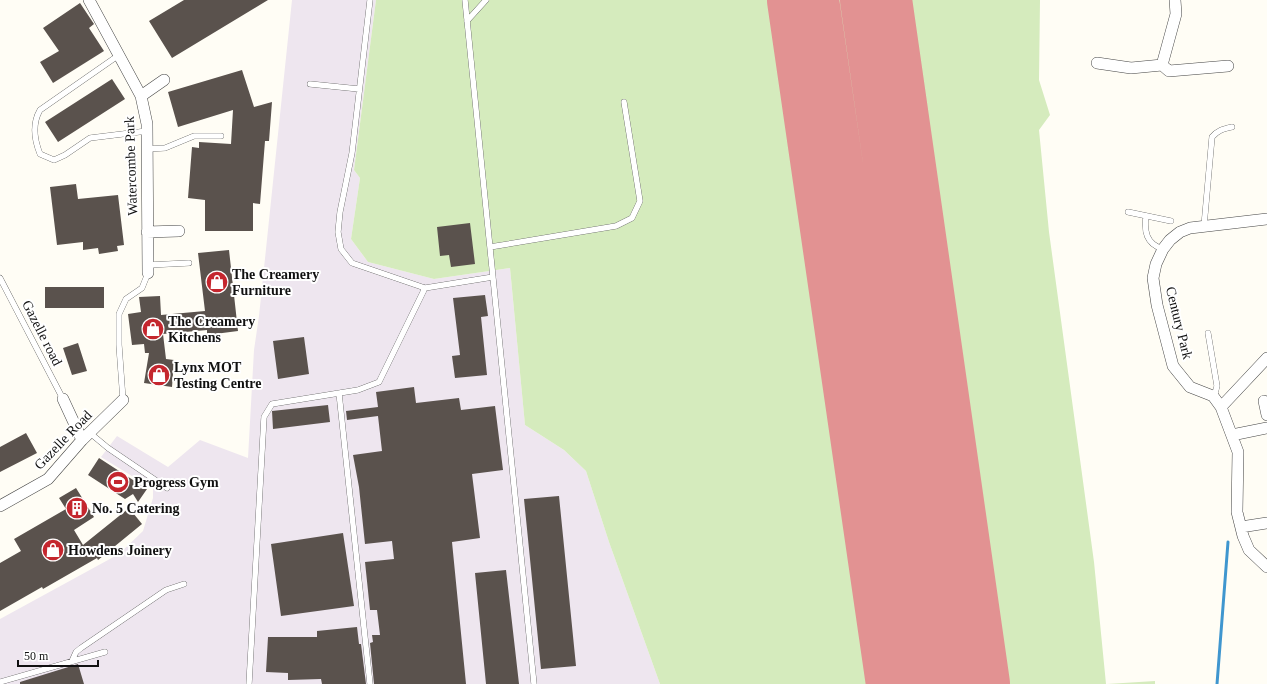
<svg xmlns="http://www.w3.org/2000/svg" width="1267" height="684" viewBox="0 0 1267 684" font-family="'Times New Roman',serif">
	<rect width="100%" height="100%" fill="#fffdf5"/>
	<!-- industrial -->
	<path fill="#eee6ef" d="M 292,0 L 376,0 L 354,170 L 360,178 L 351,239 L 368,262 L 434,279 L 510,268 L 525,425 L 564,450 L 586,471 L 609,542 L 660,684 L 0,684 L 0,619 L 119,554 L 143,531 L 153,498 L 153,489 L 101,457 L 117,436 L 168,467 L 200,440 L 248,458 L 254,350 L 259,316 Z"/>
	<!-- green -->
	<path fill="#d5ebbd" d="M 376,0 L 1040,0 L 1039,80 L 1050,115 L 1039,130 L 1049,232 L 1094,562 L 1106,684 L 660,684 L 609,542 L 586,471 L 564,450 L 525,425 L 510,268 L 434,279 L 368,262 L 351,239 L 360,178 L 354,170 Z
		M 1155,681 L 1155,684 L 1107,684 Z"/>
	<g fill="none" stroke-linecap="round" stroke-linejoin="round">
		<!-- stream -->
		<path stroke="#3f96cf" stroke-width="3" d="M 1217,684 L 1228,542"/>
		<!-- runway -->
		<path stroke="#e29292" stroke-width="72" d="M 803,0 L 902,684
			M 876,0 L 974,684"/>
	</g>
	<!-- building -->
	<path fill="#5a524d" d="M 184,0 L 268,0 L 172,58 L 149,21 Z
		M 80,3 L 94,24 L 89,28 L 104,51 L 53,83 L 40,62 L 59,51 L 43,28 Z
		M 242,70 L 254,107 L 272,102 L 269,141 L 265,141 L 260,204 L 253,203 L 253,231 L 205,231 L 205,200 L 188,198 L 192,147 L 199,148 L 199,142 L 231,144 L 233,110 L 178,127 L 168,92 Z
		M 112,79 L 125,99 L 58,142 L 45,122 Z
		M 76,184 L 78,199 L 118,195 L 124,245 L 117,246 L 118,251 L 99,254 L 98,248 L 83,250 L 83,242 L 57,245 L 50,187 Z
		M 470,223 L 475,264 L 451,267 L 449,255 L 440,256 L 437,227 Z
		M 229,250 L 238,331 L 207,335 L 207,330 L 163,334 L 166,359 L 174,360 L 172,387 L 144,383 L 149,353 L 145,353 L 144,344 L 132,345 L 128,314 L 141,312 L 139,297 L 160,296 L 161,315 L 205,311 L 198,253 Z
		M 45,287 L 104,287 L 104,308 L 45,308 Z
		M 485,295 L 488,316 L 481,317 L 487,375 L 455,378 L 452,356 L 460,355 L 453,298 Z
		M 304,337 L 309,374 L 278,379 L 273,341 Z
		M 78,343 L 87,371 L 72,375 L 63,348 Z
		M 414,387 L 416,403 L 459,398 L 461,410 L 495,406 L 503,470 L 472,474 L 480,538 L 452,542 L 466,684 L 374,684 L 370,643 L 373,642 L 372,635 L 380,635 L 377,610 L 370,610 L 365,562 L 394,559 L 392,541 L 365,544 L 359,487 L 353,455 L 382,451 L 378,416 L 347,420 L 346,411 L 378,407 L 376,392 Z
		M 328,405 L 330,422 L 273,429 L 272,411 Z
		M 26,433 L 37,453 L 0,472 L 0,447 Z
		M 99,458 L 147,489 L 138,502 L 133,494 L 125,499 L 88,475 Z
		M 76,488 L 94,517 L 74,530 L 83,545 L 129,508 L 142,524 L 98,560 L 97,558 L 43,589 L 42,587 L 0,611 L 0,563 L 21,551 L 14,539 L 66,509 L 59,498 Z
		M 559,496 L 576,666 L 541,669 L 524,499 Z
		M 343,533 L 354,606 L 281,616 L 271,544 Z
		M 506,570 L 519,684 L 486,684 L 475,573 Z
		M 357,627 L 359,644 L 361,644 L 366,684 L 322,684 L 321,679 L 288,680 L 288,673 L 266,672 L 268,637 L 317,637 L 317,631 Z
		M 78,664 L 84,684 L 20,684 L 20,682 Z"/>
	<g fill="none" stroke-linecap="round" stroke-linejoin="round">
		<!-- lane casing -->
		<g stroke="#444" stroke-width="6">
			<path id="lane" d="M 370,0 L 352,153 L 340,212 L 338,232 L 341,249 L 352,263 L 425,288 L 493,277
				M 465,0 L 534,684
				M 467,21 L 486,0
				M 119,55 L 40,110 C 32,124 34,139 40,154 L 54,160 L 65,155 L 90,138 L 147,131
				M 310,84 L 359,89
				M 147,149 L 165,148 L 194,136 L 221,136
				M 1128,212 L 1171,221
				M 1146,216 C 1144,231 1146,244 1163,249
				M 1204,226 L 1212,137 C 1218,130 1223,129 1232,127
				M 490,247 L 616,226 L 632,218 L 640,201 L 624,102
				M 148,265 L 189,263
				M 0,278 L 63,399
				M 1208,333 L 1217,386 L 1214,397
				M 339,393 L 370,684
				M 123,400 L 119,345 L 119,314 L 126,299 L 142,288 L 148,273
				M 90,433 L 108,448 L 167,488
				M 72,661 L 76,652 L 81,648 L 166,590 L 184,584
				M 0,682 L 105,652
				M 249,684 L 264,417 L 272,404 L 358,390 L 379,382 L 425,288"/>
		</g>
		<!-- street casing -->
		<g stroke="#444" stroke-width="12">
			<path id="street" d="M 89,0 L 141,96 L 147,124 L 148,273
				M 1175,0 L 1176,14 L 1162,65 L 1169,71 L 1228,66
				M 1097,63 L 1131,68 L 1162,65
				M 141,96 L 164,80
				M 1267,219 L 1190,228 L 1180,232 L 1170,240 L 1163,249 L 1156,264 L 1153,278 L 1157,305 L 1173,366 L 1190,387 L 1213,396 L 1221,407 L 1238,452 L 1237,512 L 1243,536 L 1249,550 L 1267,567
				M 147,232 L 179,231
				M 63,399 L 82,440
				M 1264,401 L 1267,415
				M 1221,407 L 1267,358
				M 1232,435 L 1267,428
				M 0,506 L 48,479 L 82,440 L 123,400
				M 1241,527 L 1267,523"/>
		</g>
		<!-- lane -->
		<use href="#lane" stroke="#fff" stroke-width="5.5"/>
		<!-- street -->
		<use href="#street" stroke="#fff" stroke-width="11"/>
	</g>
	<!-- icons -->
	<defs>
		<g id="shop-disc" transform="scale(1.15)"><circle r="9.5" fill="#c4262e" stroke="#fff"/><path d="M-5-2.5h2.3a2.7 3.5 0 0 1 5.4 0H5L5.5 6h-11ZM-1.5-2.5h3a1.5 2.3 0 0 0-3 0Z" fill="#fff"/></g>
		<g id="stadium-disc" transform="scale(1.15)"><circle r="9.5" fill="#c4262e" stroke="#fff"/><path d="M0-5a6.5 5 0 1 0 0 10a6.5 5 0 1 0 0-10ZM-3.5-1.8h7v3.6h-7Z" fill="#fff"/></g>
		<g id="building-disc" transform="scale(1.15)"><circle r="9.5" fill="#c4262e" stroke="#fff"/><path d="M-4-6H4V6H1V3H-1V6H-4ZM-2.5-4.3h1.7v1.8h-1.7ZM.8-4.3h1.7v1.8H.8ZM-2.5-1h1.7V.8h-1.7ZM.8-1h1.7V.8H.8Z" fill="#fff"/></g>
	</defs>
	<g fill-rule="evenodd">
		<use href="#shop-disc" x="217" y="282"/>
		<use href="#shop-disc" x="153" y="329"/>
		<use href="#shop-disc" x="159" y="375"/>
		<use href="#stadium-disc" x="118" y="482"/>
		<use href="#building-disc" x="77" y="508"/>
		<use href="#shop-disc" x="53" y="550"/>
	</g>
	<g text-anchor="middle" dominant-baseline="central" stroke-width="4" stroke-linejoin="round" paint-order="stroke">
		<!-- street labels -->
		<g font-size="14" fill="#111" stroke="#fff">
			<text transform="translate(131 166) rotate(-92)">Watercombe Park</text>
			<text transform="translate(1179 323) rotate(76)">Century Park</text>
			<text transform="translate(42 333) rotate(63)">Gazelle road</text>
			<text transform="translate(63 440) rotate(-46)">Gazelle Road</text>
		</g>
		<!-- poi labels -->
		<g font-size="14" font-weight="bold" fill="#111" stroke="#fff" text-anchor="start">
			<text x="232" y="274">The Creamery<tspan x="232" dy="16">Furniture</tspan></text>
			<text x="168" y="321">The Creamery<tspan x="168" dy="16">Kitchens</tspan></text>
			<text x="174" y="367">Lynx MOT<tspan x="174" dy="16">Testing Centre</tspan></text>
			<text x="134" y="482">Progress Gym</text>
			<text x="92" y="508">No. 5 Catering</text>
			<text x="68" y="550">Howdens Joinery</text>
		</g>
	</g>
	<!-- scale -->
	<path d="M18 660v6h80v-6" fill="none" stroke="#111111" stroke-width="2"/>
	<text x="24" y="660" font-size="12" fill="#111111" stroke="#ffffff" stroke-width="3" paint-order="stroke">50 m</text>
</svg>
